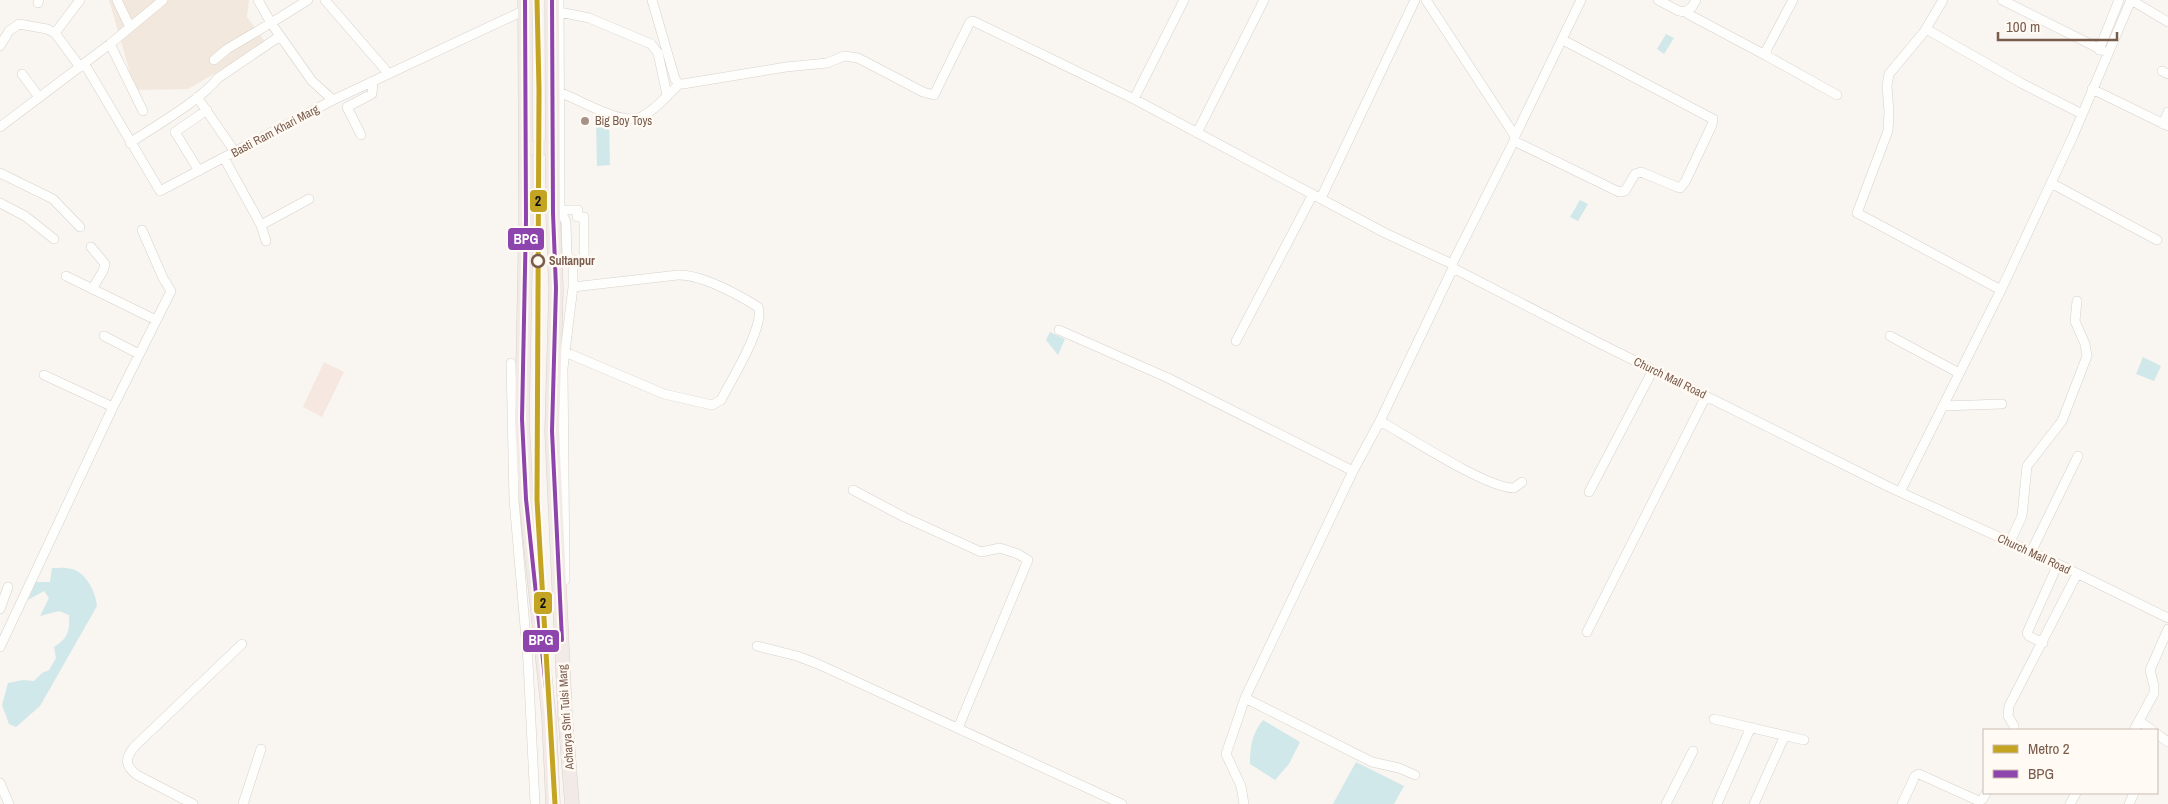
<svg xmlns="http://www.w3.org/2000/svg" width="2168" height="804" viewBox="0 0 2168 804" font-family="'Archivo Narrow',sans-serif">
	<rect width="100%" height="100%" fill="#f9f5f0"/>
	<!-- residential -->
	<path fill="#f2e8de" d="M 109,0 L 249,0 L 247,17 L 266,43 L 188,89 L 135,90 Z"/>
	<!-- commercial -->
	<path fill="#f6e8e1" d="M 324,362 L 344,372 L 322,417 L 303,407 Z"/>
	<!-- water -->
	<path fill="#d0e8ea" d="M 1666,34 L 1674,38 L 1664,54 L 1657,49 Z
		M 609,121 L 610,165 L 597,166 L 596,122 Z
		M 1580,200 L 1588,204 L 1578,221 L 1570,217 Z
		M 1050,332 L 1065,339 L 1058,355 L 1046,340 Z
		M 2143,357 L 2161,366 L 2154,381 L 2136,374 Z
		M 52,568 C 58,568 65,567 72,569 C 86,572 96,593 97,606 L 40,706 L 16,727 L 9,724 L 2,705 L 8,683 L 23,680 L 34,681 L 42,673 L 49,670 L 56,658 L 54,647 C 68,638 70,631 69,615 L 59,611 L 40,616 L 49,598 L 44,591 L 28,600 L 36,582 L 50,582 Z
		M 1263,720 L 1300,742 L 1289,764 L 1275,780 L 1250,764 C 1250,747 1252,733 1263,720 Z
		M 1356,762 L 1404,786 L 1394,804 L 1333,804 Z"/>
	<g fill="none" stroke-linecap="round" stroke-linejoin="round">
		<!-- minor casing -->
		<g stroke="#d7d1cb" stroke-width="10">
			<path id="minor" d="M 117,0 L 130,27
				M 258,0 L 271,23 L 308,0
				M 325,0 L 389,74
				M 559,0 L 560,210 L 578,210 L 577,217 L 584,217 L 584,258 L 573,261 L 573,287 L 563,368 L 565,580
				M 652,0 L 675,79 L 679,84 L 683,84 L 786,67 L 827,63 L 844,56 L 858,58 L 923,92 L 934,95 L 970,22 L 973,21 L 1134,99 L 1385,233 L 1452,264
				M 1658,0 L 1679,11 L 1685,12 L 1692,7 L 1696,0
				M 1793,0 L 1767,49 L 1767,56 L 1837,95
				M 1943,0 L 1924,32 L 1889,74 L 1887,86 L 1889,112 L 1888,131 L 1857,213 L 2001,290
				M 2002,0 L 2108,53
				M 2131,0 L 2168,22
				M 38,3 L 39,0
				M 555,11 L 589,18 L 651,44 L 658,53 L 667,95
				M 1688,14 L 1767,56
				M 1926,29 L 2021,83 L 2082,114
				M 110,44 L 143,111
				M 0,46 L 9,31 L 19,24 L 47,29 L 55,33
				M 2099,50 L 2119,0
				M 214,60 L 227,49 L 271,23 L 312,81 L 333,100
				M 84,63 L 160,191 L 333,100 L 525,10
				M 80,67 L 55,33 L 80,0
				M 2162,71 L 2168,74
				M 22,74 L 39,97
				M 2092,89 L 2168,126
				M 561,93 C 581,100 621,126 641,117 C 655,110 668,95 679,84
				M 197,97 L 235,152
				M 1134,99 L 1184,0
				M 2163,124 L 2168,112
				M 0,127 L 110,44 L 163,0
				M 1197,133 L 1264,0
				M 361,135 L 347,107 L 372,94 L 373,81
				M 1515,136 L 1581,0
				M 1514,141 L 1619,192 L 1625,191 L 1635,174 L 1641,172 L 1677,187 L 1680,188 L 1685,182 L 1712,125 L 1713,119 L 1563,40
				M 130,143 C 155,126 201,100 218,78 L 280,36
				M 224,158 L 261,225 L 266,241
				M 199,171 L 175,132 L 207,110
				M 0,173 L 53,199 L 80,227
				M 2051,183 L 2157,240
				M 1321,198 L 1415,0
				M 0,203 L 25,216 L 54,239
				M 560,210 L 566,222 L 567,256 L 573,261
				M 261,225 L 309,199
				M 91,247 L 105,264 L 103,271 L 92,289
				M 1453,268 L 1599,343 L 1889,487 L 2058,564 L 2168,618
				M 66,276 L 156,320
				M 1059,330 L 1168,378 L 1353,471
				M 104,336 L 139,354
				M 1890,336 L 1959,373
				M 1236,341 L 1313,194
				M 565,352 L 664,394 L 712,405 L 721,400 C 730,382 766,325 758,307 C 739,295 701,274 678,275 L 573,287
				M 511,363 L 514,500 L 528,661 L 535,804
				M 44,375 L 113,407
				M 1943,406 L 2002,404
				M 1380,421 C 1407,436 1488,489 1514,488 L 1522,482
				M 853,490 L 904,517 L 981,552 L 1000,548 L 1018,554 L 1028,560 L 958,728
				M 1589,492 L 1653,370
				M 1900,492 L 2001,290 L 2073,136 L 2131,0
				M 2010,542 L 2022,516 L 2027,466 L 2062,421 L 2087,356 L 2085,344 L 2075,321 L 2077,301
				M 2031,552 L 2078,456
				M 0,609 L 8,587
				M 1587,632 L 1706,396
				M 2043,643 L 2029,636 L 2027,633 L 2058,564
				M 757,646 L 797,656 L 818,664 L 1122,804
				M 0,647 L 113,407 L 171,291 L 163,278 L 142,230
				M 1245,698 L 1372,762 L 1399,768 L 1415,775
				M 1714,719 L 1804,740
				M 2139,721 L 2152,730
				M 2014,730 L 2014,726 L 2008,716 L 2009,706 L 2077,574
				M 2134,730 L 2154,693 L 2154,686 L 2150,670 L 2168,629
				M 2157,734 L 2168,742
				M 0,783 L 9,804
				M 193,804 L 137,775 C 124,765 125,758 135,746 L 242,644
				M 243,804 L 261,749
				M 1244,804 L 1241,786 L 1226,754 L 1245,698 L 1353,471 L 1380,421 L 1453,268 L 1452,264 L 1515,139 L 1513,133 L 1426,0
				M 1666,804 L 1693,751
				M 1717,804 L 1751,727
				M 1754,804 L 1785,735
				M 1902,804 L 1915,776 L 1919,774 L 1979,801 L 1983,799 L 1986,793
				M 2070,804 L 2076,793
				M 2129,804 L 2134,793"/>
		</g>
		<!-- highway casing -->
		<g stroke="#dad1cc" stroke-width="15">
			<path id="highway" d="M 525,0 L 526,220 L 522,419 L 526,499 L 549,717 L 553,804
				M 552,0 L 553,213 L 556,288 L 552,431 L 565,714 L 572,804
				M 526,148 L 552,147"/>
		</g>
		<!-- minor -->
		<use href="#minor" stroke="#fefefd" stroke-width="9"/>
		<!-- highway -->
		<use href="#highway" stroke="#f2eae7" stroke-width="14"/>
		<!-- rail casing -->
		<g stroke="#e6e3e7" stroke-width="4.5">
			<path id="rail" d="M 527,488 L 532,586"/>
		</g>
		<!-- rail -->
		<use href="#rail" stroke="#fffaf3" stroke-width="2.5" stroke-dasharray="8" stroke-linecap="butt"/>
		<!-- bus-1 casing -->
		<g stroke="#fffaf3" stroke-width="8">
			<path id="bus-1" d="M 525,0 L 526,220 L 522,419 L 526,499 L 549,717 L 553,804
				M 552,0 L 553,213 L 556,288 L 552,431 L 562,640"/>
		</g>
		<!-- bus-1 -->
		<use href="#bus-1" stroke="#8e44ad" stroke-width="4"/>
		<!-- metro-1 casing -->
		<g stroke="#fffaf3" stroke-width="9">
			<path id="metro-1" d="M 537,0 L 539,89 L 537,500 L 555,804"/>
		</g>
		<!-- metro-1 -->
		<use href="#metro-1" stroke="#c3a423" stroke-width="5"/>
	</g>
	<!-- markers -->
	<circle fill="#a69286" stroke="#fffaf3" stroke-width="2" cx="585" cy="121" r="5"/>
	<circle fill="#fffaf3" stroke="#7a5c4d" stroke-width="2.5" cx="538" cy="261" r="6"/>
	<g text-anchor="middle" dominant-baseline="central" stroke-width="5" stroke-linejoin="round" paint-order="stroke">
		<!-- poi labels -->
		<g font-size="12" fill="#7a5c4d" stroke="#fffaf3" text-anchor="start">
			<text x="595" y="121">Big Boy Toys</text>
		</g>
		<!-- street labels -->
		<g font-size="12" fill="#7a5c4d" stroke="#fffaf3">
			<text transform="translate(275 131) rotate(-28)">Basti Ram Khari Marg</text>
			<text transform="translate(1670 378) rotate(26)">Church Mall Road</text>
			<text transform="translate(2034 554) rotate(25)">Church Mall Road</text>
			<text transform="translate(566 717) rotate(-94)">Acharya Shri Tulsi Marg</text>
		</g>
		<!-- stop labels -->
		<g font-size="12" font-weight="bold" fill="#7a5c4d" stroke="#fffaf3" text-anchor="start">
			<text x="549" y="261">Sultanpur</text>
		</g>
	</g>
	<g stroke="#fffaf3" stroke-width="2">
		<rect x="529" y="189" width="19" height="24" rx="5" fill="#c3a423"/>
		<rect x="507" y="227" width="38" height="24" rx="5" fill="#8e44ad"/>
		<rect x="533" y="591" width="20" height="24" rx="5" fill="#c3a423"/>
		<rect x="522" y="629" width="38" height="24" rx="5" fill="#8e44ad"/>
	</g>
	<g font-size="14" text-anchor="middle" font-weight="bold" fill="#fff">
		<text x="526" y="244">BPG</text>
		<text x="541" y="645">BPG</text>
	</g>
	<g font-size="14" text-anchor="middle" font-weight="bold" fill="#111">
		<text x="538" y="206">2</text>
		<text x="543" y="608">2</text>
	</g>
	<!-- legend -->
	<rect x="1983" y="729" width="175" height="65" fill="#fffaf3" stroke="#cabbb1"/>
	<rect x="1993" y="745" width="25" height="8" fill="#c3a423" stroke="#cabbb1"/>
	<text x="2028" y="754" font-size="15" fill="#7a5c4d">Metro 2</text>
	<rect x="1993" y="770" width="25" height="8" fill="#8e44ad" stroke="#cabbb1"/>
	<text x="2028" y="779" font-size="15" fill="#7a5c4d">BPG</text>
	<!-- scale -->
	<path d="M1998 32v8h119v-8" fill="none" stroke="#7a5c4d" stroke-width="2.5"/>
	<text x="2006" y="32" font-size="15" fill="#7a5c4d" stroke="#fffaf3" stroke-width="4" paint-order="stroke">100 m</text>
</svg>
